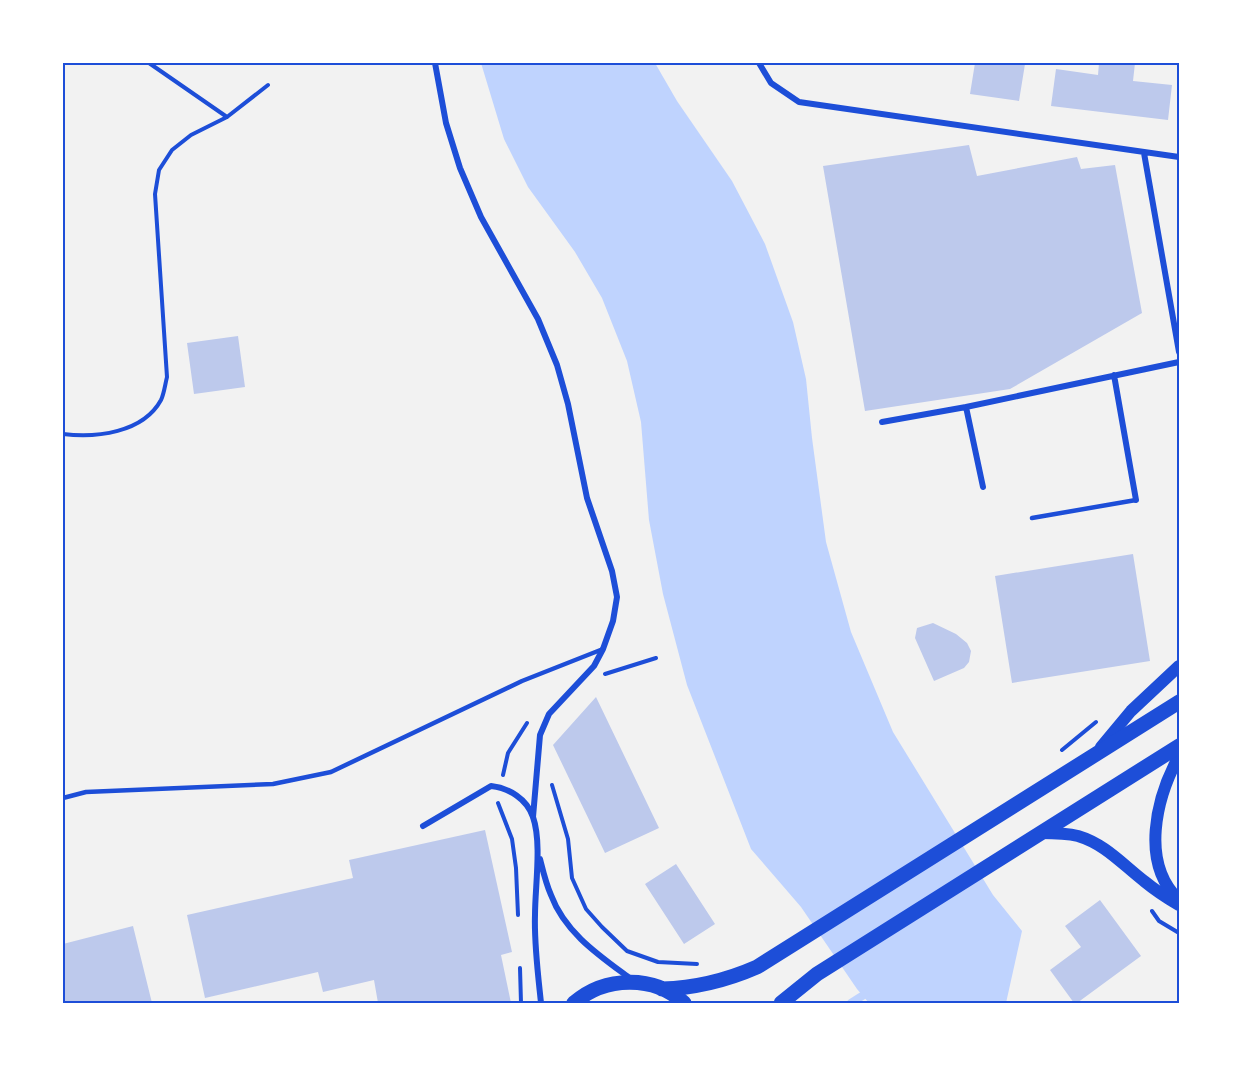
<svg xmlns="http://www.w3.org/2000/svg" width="1242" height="1066" viewBox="0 0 1242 1066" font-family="Cabin,sans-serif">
	<rect width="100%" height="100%" fill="#f2f2f2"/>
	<!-- water -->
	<path fill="#bfd3fe" d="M 481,63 L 655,63 L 677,101 L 732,181 L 765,244 L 793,322 L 806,379 L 812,438 L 826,542 L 851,632 L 893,732 L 993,895 L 1022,931 L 1006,1003 L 869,1003 L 857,989 L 801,907 L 751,849 L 687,685 L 663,594 L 649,520 L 641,422 L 627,361 L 602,298 L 575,252 L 528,187 L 504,139 Z"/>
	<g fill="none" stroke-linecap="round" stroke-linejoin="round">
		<!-- stream -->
		<path stroke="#bfd3fe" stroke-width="8" d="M 851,1003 L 870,991"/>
	</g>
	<!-- building -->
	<path fill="#bdc9ec" d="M 975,63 L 1025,64 L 1019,101 L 970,94 Z
		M 1099,63 L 1135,63 L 1133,81 L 1172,85 L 1168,120 L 1051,106 L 1056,69 L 1098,75 Z
		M 969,145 L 977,176 L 1077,157 L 1081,169 L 1115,165 L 1142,313 L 1010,389 L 865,411 L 823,166 Z
		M 238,336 L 245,387 L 194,394 L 187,343 Z
		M 1133,554 L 1150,661 L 1012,683 L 995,576 Z
		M 933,623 L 956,634 L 967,643 L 971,651 L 969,662 L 964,668 L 934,681 L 915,638 L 917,628 Z
		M 596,697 L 659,828 L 605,853 L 553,745 Z
		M 485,830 L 512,952 L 501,955 L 511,1003 L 378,1003 L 374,980 L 323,992 L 318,972 L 205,998 L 187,915 L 353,878 L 349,860 Z
		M 676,864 L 715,924 L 684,944 L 645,884 Z
		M 1100,900 L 1141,956 L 1077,1003 L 1074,1003 L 1050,970 L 1081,947 L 1065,926 Z
		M 133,926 L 152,1003 L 63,1003 L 63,944 Z"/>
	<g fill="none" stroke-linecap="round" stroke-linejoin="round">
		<!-- path -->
		<path stroke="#1d4ed8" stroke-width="4" d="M 149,63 L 227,117
			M 63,434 C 96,438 143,433 161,400 C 164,394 165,385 167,377 L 155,194 L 159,170 L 172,150 L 191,135 L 227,117 L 268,85
			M 605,674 L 656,658
			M 1062,750 L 1096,722
			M 503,775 L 508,753 L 527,723
			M 552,785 L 568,839 L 572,878 L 586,909 L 602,927 L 627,951 L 658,962 L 697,964
			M 498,803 L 512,839 L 516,868 L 518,915
			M 1152,911 L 1159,921 L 1179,933
			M 520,968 L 521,1003"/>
		<!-- service -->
		<path stroke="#1d4ed8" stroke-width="4.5" d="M 1032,518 L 1136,500
			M 63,798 L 86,792 L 273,784 L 331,772 L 522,681 L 603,649"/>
		<!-- minor -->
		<path stroke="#1d4ed8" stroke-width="6" d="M 435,63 L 446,123 L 460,168 L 481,217 L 538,319 L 557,365 L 568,404 L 587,498 L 612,571 L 617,597 L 613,621 L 603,649 L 594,666 L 549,714 L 540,735 L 533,817
			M 759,63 L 771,83 L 799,102 L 1179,157
			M 1144,153 L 1179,352
			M 1114,375 L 1136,500
			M 966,407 L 983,487
			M 882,422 L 966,407 L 1179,362
			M 423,826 L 491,786 C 509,788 527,799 533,817 C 542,843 535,887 535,915 C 534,944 538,974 541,1003
			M 540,859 C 543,871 546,884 551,895 C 565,933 600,956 631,979"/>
		<!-- secondary -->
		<path stroke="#1d4ed8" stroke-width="12" d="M 1101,747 L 1131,711 L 1179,666
			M 1179,756 C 1156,798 1140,863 1179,900
			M 1040,833 C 1053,833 1066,833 1078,836 C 1105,844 1122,864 1144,881 C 1155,890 1167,898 1179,905"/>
		<!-- primary -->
		<path stroke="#1d4ed8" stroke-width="15" d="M 662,989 C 696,988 725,981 757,967 L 1179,702
			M 574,1003 C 605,976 654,975 684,1003
			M 781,1003 L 817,974 L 1179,746"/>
	</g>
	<!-- border -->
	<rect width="1242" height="1066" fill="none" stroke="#ffffff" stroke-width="129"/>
	<rect x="64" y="64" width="1114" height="938" fill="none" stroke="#1d4ed8" stroke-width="2"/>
</svg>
